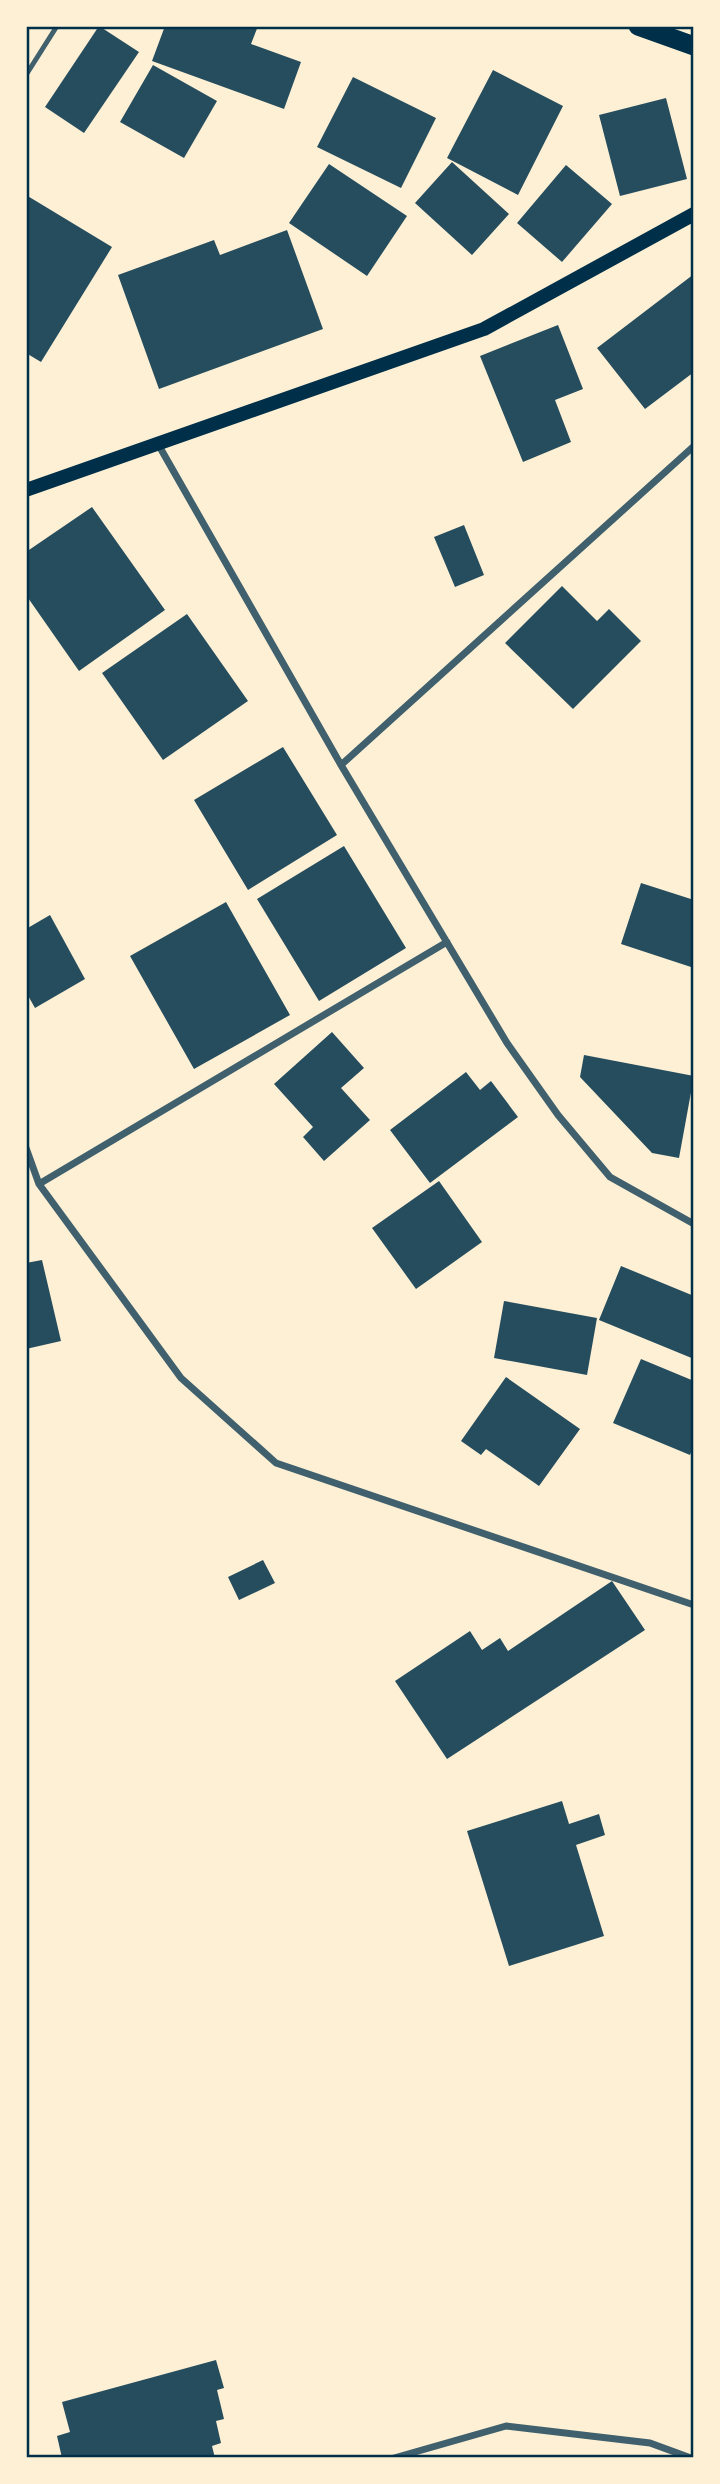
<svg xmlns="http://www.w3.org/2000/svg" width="720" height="2484" viewBox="0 0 720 2484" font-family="Rubik,sans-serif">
	<rect width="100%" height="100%" fill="#fdf0d5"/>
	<!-- building -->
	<path fill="#264d5e" d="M 99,26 L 139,52 L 84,133 L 45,107 Z
		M 165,26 L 258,26 L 251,44 L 301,62 L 284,109 L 152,61 Z
		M 153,65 L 217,101 L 184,158 L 120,122 Z
		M 493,70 L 563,106 L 518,195 L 447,158 Z
		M 353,77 L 436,118 L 401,188 L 317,147 Z
		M 666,98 L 687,179 L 620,196 L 599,115 Z
		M 452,162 L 509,214 L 472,255 L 415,203 Z
		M 329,164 L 407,216 L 367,276 L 289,223 Z
		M 566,165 L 612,204 L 562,262 L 517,223 Z
		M 26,195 L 112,247 L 41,362 L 26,353 Z
		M 287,230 L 323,329 L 159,389 L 118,275 L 214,240 L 220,255 Z
		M 694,274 L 694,372 L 645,409 L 597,348 Z
		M 558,325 L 583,389 L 555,400 L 571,442 L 523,462 L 480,356 Z
		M 92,507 L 165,610 L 79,671 L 26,595 L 26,552 Z
		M 464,525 L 484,575 L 455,587 L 434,537 Z
		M 562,586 L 597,621 L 609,609 L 641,641 L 573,709 L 505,643 Z
		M 187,614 L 248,701 L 163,760 L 102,673 Z
		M 283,747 L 337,835 L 248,890 L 194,800 Z
		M 344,846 L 406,948 L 319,1001 L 257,899 Z
		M 641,883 L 694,900 L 694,968 L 621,944 Z
		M 226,902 L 290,1015 L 194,1069 L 130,956 Z
		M 50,915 L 85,979 L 35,1008 L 26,992 L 26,929 Z
		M 332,1032 L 364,1068 L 341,1088 L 370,1120 L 324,1161 L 303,1137 L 313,1127 L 274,1084 Z
		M 584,1055 L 694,1076 L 679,1158 L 652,1153 L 580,1077 Z
		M 466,1072 L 480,1090 L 491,1081 L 518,1117 L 430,1183 L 390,1130 Z
		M 439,1181 L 482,1242 L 416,1289 L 372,1228 Z
		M 42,1260 L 61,1341 L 26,1349 L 26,1263 Z
		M 621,1266 L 694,1296 L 694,1359 L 599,1320 Z
		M 504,1301 L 597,1318 L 587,1375 L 494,1358 Z
		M 641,1359 L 694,1381 L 694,1445 L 690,1455 L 613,1423 Z
		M 506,1377 L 580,1429 L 539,1486 L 486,1449 L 481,1455 L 461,1441 Z
		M 263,1560 L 275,1583 L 239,1600 L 228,1577 Z
		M 612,1581 L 645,1630 L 447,1759 L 395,1681 L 470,1631 L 482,1650 L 500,1638 L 508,1651 Z
		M 562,1801 L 569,1824 L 599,1814 L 605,1835 L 576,1845 L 604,1936 L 509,1966 L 467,1831 Z
		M 216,2360 L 224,2388 L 217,2390 L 224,2419 L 216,2421 L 221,2443 L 212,2446 L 215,2458 L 62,2458 L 57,2436 L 70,2432 L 62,2402 Z"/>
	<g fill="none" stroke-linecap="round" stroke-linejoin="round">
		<!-- service -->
		<path stroke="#3f606c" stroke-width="5" d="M 26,75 L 57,26"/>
		<!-- minor -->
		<path stroke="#3f606c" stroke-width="7" d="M 158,444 L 341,765 L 507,1043 L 558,1115 L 610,1177 L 694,1224
			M 341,765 L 694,446
			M 26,1148 L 39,1184 L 181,1378 L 276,1463 L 694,1605
			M 39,1184 L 447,942
			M 394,2458 L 506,2426 L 650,2443 L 691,2458"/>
		<!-- secondary -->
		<path stroke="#003049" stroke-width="14" d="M 26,490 L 484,329 L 694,214"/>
		<!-- trunk -->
		<path stroke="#003049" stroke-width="19" d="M 638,26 L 694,46"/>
	</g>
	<!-- border -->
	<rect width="720" height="2484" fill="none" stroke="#fdf0d5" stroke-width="56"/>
	<rect x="28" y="28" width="664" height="2428" fill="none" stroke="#003049" stroke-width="2.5"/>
</svg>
